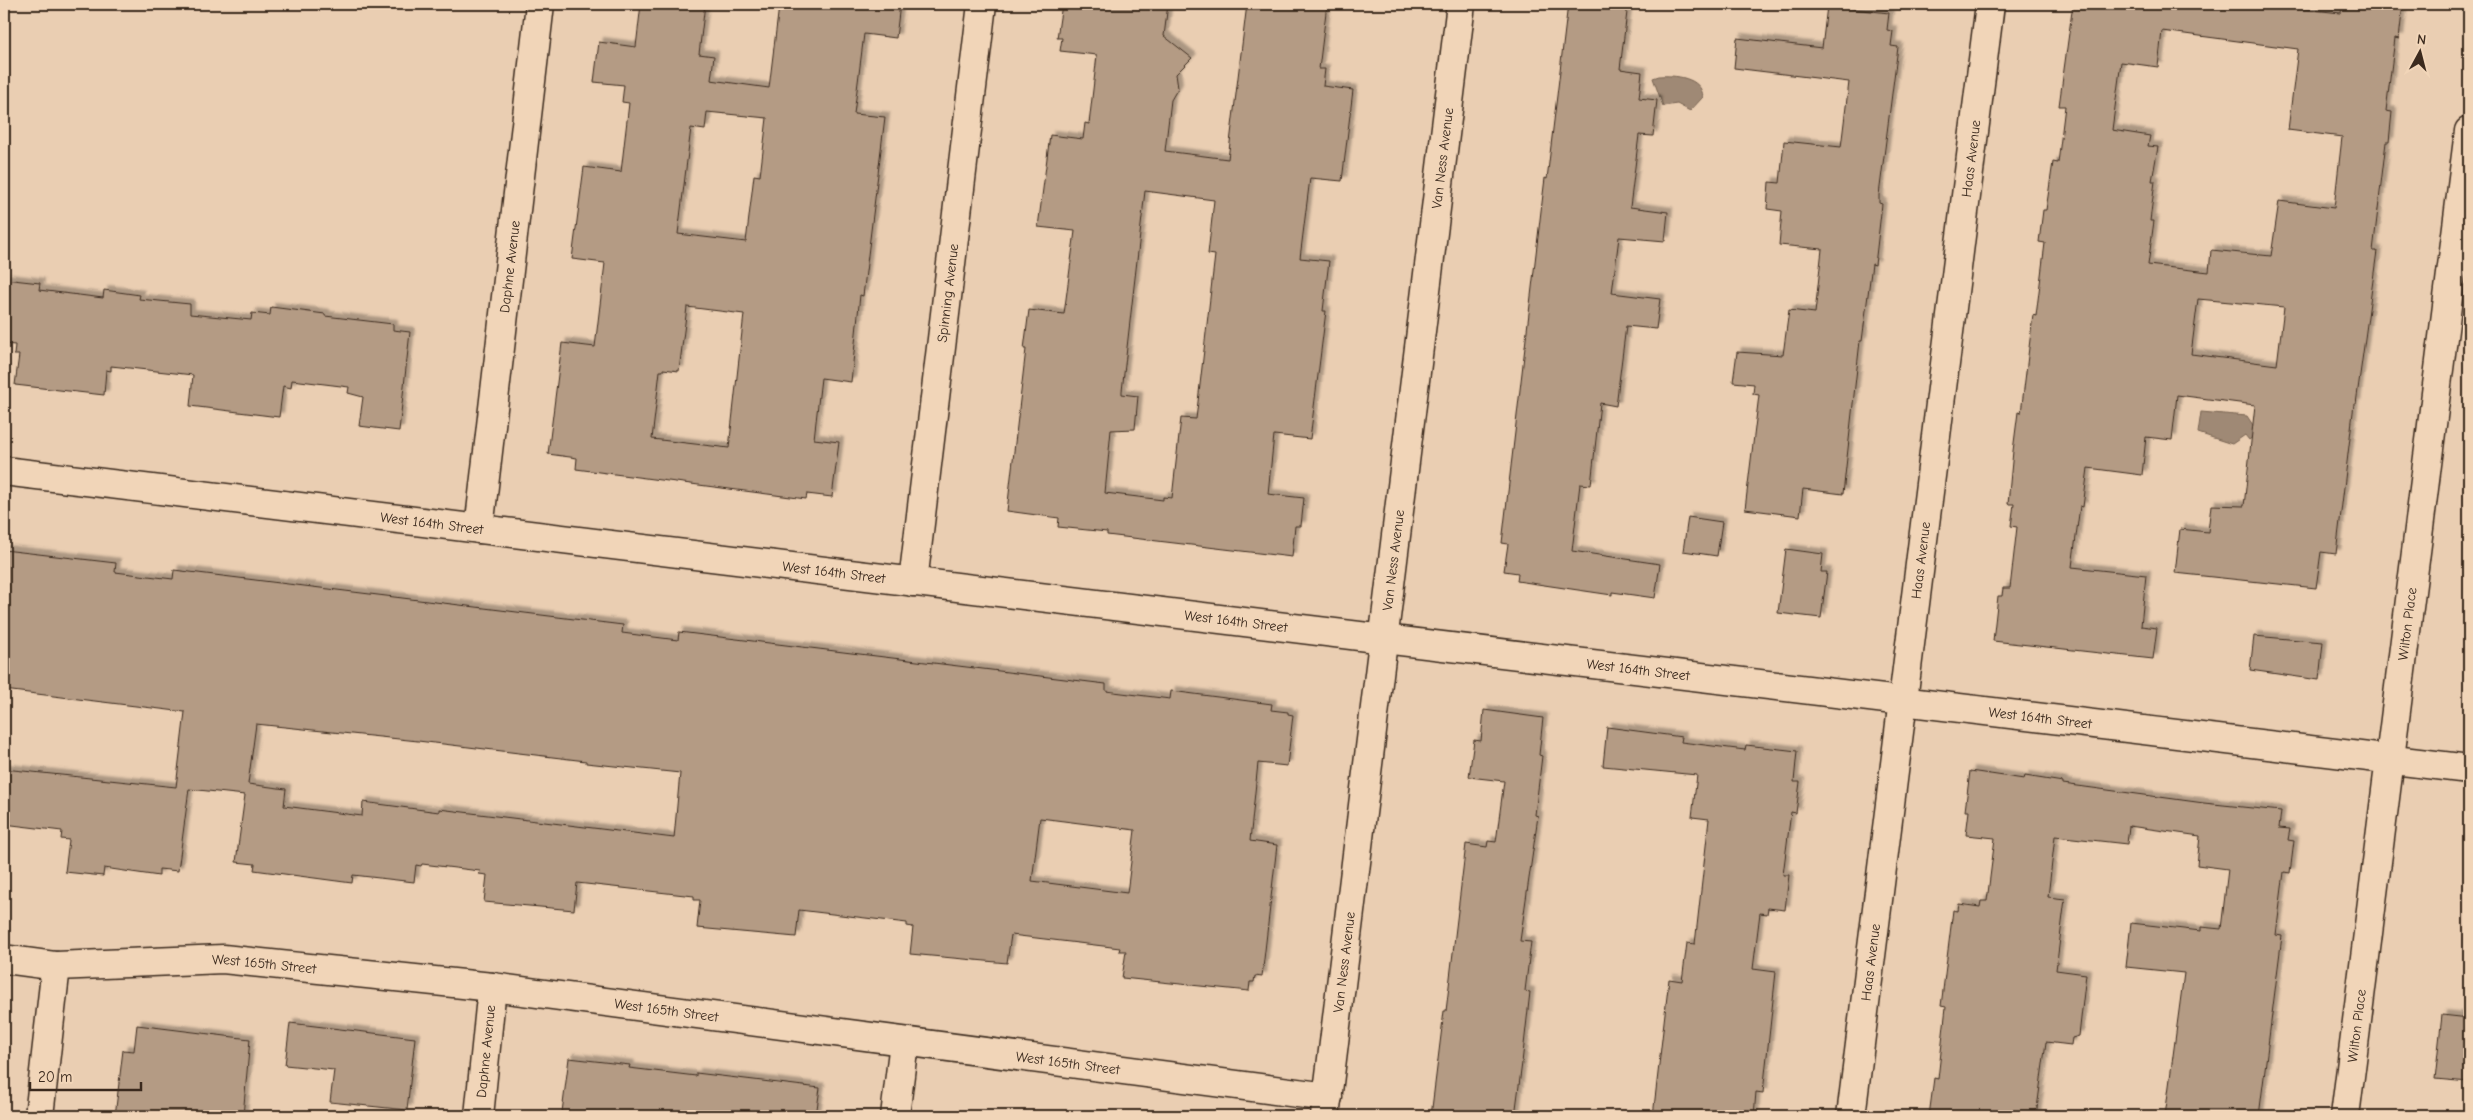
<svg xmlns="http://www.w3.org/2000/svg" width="2473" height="1120" viewBox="0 0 2473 1120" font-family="'Comic Neue',sans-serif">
	<defs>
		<filter id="shadow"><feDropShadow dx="4.5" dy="-4.5" stdDeviation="1" flood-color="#0004"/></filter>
	</defs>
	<rect width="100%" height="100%" fill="#eaceb2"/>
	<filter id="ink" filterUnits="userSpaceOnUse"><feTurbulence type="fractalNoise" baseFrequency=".02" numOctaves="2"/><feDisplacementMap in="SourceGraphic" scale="10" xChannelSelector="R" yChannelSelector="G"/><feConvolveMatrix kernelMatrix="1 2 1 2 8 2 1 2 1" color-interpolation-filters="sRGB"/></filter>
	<g filter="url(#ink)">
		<!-- water -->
		<path fill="#9f8974" stroke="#776352" d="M 1659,76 C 1674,75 1702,77 1703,97 L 1690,111 L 1677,104 L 1663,106 L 1653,78 Z
			M 2201,412 L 2247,416 L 2258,433 L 2249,440 L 2245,435 L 2232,444 L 2198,433 Z"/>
		<!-- building -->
		<path fill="#b49b84" stroke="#3b2a1e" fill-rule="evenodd" filter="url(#shadow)" d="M 641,4 L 705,4 L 699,54 L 714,56 L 711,80 L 769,88 L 779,6 L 793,8 L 794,4 L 900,4 L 896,38 L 864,34 L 854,114 L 885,117 L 863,296 L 860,295 L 851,382 L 821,378 L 814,439 L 839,442 L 832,497 L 807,494 L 806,499 L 576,469 L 577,458 L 548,454 L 562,343 L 595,347 L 605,263 L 572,259 L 584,167 L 621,172 L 629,103 L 622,102 L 624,85 L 594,82 L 599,42 L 636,47 ZM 707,112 L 767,118 L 760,176 L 754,175 L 746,242 L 678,234 L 691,128 L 705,130 ZM 687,307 L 744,314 L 729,448 L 652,439 L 660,371 L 663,371 L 663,369 L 679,371 Z
			M 1062,4 L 1168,4 L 1164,36 L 1192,58 L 1176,74 L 1178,88 L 1171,100 L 1165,151 L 1228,159 L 1247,4 L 1327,4 L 1319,69 L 1325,69 L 1323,86 L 1353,90 L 1342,181 L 1310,178 L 1300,258 L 1329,261 L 1323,311 L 1326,311 L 1310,439 L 1274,435 L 1268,494 L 1304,498 L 1301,526 L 1295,526 L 1292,557 L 1107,535 L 1107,532 L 1058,527 L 1059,518 L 1007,511 L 1026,349 L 1024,349 L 1029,310 L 1064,314 L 1075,231 L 1038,227 L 1050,135 L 1083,139 L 1085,123 L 1089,124 L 1097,55 L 1060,51 L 1062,38 L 1057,38 ZM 1145,191 L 1214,200 L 1208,254 L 1215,255 L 1196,419 L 1181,418 L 1172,498 L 1163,497 L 1163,500 L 1105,493 L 1111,430 L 1135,429 L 1138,396 L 1122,394 L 1122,391 Z
			M 1568,4 L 1628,4 L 1620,69 L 1642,72 L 1639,98 L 1657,100 L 1653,136 L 1639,135 L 1630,207 L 1668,212 L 1665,241 L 1619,237 L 1612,293 L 1660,299 L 1656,329 L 1626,326 L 1616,406 L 1600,403 L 1591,485 L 1580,484 L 1572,551 L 1660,564 L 1655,598 L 1612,592 L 1612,595 L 1517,581 L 1518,573 L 1504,571 L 1508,544 L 1502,543 L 1541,211 L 1545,178 L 1547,179 Z
			M 2073,4 L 2256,4 L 2341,13 L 2342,4 L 2403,4 L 2399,39 L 2395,38 L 2386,111 L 2392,112 L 2389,142 L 2386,142 L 2373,251 L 2377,251 L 2356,404 L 2354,404 L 2336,554 L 2321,552 L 2316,588 L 2175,573 L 2180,529 L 2208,532 L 2211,505 L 2244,506 L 2255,405 L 2177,395 L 2172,440 L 2146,437 L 2142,475 L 2088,468 L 2083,507 L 2080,506 L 2072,567 L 2146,575 L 2141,626 L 2157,628 L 2153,659 L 1993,641 L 1998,596 L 2002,596 L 2003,588 L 2010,588 L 2017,527 L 2011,526 L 2014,504 L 2008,504 L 2013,451 L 2018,412 L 2021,413 L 2033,315 L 2036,316 L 2045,243 L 2039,242 L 2043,210 L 2046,210 L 2053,162 L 2058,163 L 2065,106 L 2059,106 ZM 2162,31 L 2298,49 L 2288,130 L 2342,137 L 2334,208 L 2279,201 L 2271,256 L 2211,250 L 2209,272 L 2148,265 L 2154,221 L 2150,221 L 2155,181 L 2152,181 L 2158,147 L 2148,146 L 2150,136 L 2112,130 L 2121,62 L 2158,67 ZM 2198,299 L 2284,307 L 2277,365 L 2191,354 Z
			M 1827,6 L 1889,13 L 1887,30 L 1893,31 L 1891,46 L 1898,47 L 1879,195 L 1879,203 L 1882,204 L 1875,265 L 1872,264 L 1862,341 L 1860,341 L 1843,494 L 1803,489 L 1800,516 L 1745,509 L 1759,395 L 1753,394 L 1754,384 L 1733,382 L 1737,352 L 1783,355 L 1789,310 L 1815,313 L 1822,249 L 1779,245 L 1782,211 L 1767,209 L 1769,182 L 1780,183 L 1784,141 L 1841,147 L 1849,82 L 1734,68 L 1737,38 L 1822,48 Z
			M 4,279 L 40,283 L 39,290 L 103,298 L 104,290 L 140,295 L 139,299 L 190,304 L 190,314 L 251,320 L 252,313 L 270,315 L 271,307 L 325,314 L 325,316 L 393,324 L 393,330 L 410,332 L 399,431 L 359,426 L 363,397 L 348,393 L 349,387 L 292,380 L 291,388 L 283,386 L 279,417 L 190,406 L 193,375 L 111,366 L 111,371 L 106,370 L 104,395 L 15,385 L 19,355 L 14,355 L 15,345 L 4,344 Z
			M 1688,517 L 1722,522 L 1717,556 L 1683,551 Z
			M 1786,549 L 1823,554 L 1821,572 L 1827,572 L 1821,618 L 1778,613 Z
			M 4,550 L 116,563 L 115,572 L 173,579 L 174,570 L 198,573 L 623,625 L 622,633 L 678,640 L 679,632 L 1106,684 L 1106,691 L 1170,699 L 1171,691 L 1272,704 L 1271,710 L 1288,712 L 1288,714 L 1293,715 L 1287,766 L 1258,763 L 1250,841 L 1277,845 L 1262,977 L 1255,976 L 1254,982 L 1250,982 L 1249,991 L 1122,978 L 1126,951 L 1119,951 L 1120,948 L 1011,935 L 1007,963 L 910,954 L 913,927 L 907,926 L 907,923 L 799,910 L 796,937 L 697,928 L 700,900 L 694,900 L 694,896 L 577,883 L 574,910 L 484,902 L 487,875 L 479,874 L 480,871 L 422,864 L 421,866 L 416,865 L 414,882 L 353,875 L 352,883 L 254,870 L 255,864 L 236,862 L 245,795 L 189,789 L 178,871 L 159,869 L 159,876 L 104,868 L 103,876 L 65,872 L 69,840 L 61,839 L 62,831 L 4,824 L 4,769 L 176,787 L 185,712 L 4,690 ZM 256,724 L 418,741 L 586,761 L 586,763 L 680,773 L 674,838 L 439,809 L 439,812 L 363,802 L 362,816 L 284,806 L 286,789 L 248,784 ZM 1040,818 L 1135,830 L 1127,893 L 1032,881 Z
			M 2254,636 L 2323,642 L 2319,680 L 2250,670 Z
			M 1484,710 L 1543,718 L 1539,755 L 1542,756 L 1535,815 L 1538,816 L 1520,941 L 1531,942 L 1525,991 L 1530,992 L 1522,1063 L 1515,1116 L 1431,1116 L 1444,1011 L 1446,1011 L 1466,844 L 1487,847 L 1488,841 L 1496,842 L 1504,781 L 1469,777 L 1474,740 L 1481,741 Z
			M 1607,727 L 1682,737 L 1681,742 L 1745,750 L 1746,745 L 1797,751 L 1794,782 L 1800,782 L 1796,813 L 1791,812 L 1783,875 L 1789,875 L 1785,910 L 1768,908 L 1767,914 L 1760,913 L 1753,969 L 1776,972 L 1763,1093 L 1756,1092 L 1754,1116 L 1653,1116 L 1669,979 L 1682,981 L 1687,943 L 1695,944 L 1709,819 L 1692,817 L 1697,775 L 1603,766 Z
			M 1970,771 L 2024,779 L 2025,776 L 2063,782 L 2063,784 L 2204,803 L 2281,811 L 2279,828 L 2290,829 L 2288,840 L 2294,841 L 2290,873 L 2284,872 L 2276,935 L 2282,936 L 2259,1116 L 2165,1116 L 2184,973 L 2126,967 L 2131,923 L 2201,931 L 2201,927 L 2221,929 L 2228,869 L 2197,865 L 2200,836 L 2129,826 L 2127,844 L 2055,836 L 2048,897 L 2065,899 L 2056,970 L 2086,974 L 2079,1036 L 2072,1038 L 2071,1045 L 2046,1042 L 2036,1116 L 1929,1116 L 1934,1078 L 1938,1079 L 1946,1007 L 1941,1006 L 1953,910 L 1958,911 L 1959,904 L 1980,907 L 1981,901 L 1987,901 L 1995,838 L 1966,835 L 1969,811 L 1965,811 Z
			M 2442,1015 L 2469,1018 L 2469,1082 L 2435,1079 Z
			M 290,1023 L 415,1038 L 407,1110 L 330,1102 L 334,1070 L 285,1065 Z
			M 137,1025 L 250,1039 L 243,1116 L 115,1116 L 123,1050 L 134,1051 Z
			M 569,1058 L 630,1065 L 629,1068 L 696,1076 L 696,1073 L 820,1088 L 816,1116 L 593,1116 L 562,1112 Z"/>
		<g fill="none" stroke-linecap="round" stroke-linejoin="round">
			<!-- minor casing -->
			<g stroke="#3b2a1e" stroke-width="31">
				<g id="minor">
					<path id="s1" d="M 479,529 L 540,4"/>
					<path id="s2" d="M 913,582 L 982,4"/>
					<path id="s3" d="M 4,959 L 56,966 L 223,959 L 492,987 L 1328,1097"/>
					<path d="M 39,1116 L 56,966"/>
					<path id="s4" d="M 479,1116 L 492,987"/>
					<path d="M 895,1116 L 904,1042"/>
					<path id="s5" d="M 1851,1116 L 1990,4"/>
					<path id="s6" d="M 2345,1116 L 2469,131"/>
				</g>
			</g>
			<!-- tertiary casing -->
			<g stroke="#3b2a1e" stroke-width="31">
				<g id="tertiary">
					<path id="s7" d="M 4,471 L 1384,639"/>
				</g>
			</g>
			<!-- secondary casing -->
			<g stroke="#3b2a1e" stroke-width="31">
				<g id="secondary">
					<path id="s8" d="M 1384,639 L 2469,769"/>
					<path id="s9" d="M 1325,1116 L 1461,4"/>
				</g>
			</g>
			<!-- minor -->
			<use href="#minor" stroke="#f1d5b8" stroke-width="28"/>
			<!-- tertiary -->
			<use href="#tertiary" stroke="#f1d5b8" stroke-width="28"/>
			<!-- secondary -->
			<use href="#secondary" stroke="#f1d5b8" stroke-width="28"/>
		</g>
	</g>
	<g text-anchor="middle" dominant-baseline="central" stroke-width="5" stroke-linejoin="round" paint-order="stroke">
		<!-- street labels -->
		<g font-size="14" fill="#3b2a1e" stroke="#f1d5b8">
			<text stroke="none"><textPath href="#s9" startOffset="965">Van Ness Avenue</textPath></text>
			<text stroke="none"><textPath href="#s5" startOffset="965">Haas Avenue</textPath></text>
			<text stroke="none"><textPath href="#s1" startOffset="264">Daphne Avenue</textPath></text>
			<text stroke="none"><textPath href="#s2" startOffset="291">Spinning Avenue</textPath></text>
			<text stroke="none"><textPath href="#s7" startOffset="431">West 164th Street</textPath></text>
			<text stroke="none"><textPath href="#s9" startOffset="560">Van Ness Avenue</textPath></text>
			<text stroke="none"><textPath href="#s5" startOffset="560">Haas Avenue</textPath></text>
			<text stroke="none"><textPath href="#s7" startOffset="836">West 164th Street</textPath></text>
			<text stroke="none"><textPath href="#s7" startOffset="1241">West 164th Street</textPath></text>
			<text stroke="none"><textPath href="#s6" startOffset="496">Wilton Place</textPath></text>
			<text stroke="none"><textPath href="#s8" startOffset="256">West 164th Street</textPath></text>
			<text stroke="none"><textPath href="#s8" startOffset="661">West 164th Street</textPath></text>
			<text stroke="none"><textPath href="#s9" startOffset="155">Van Ness Avenue</textPath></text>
			<text stroke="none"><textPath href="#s5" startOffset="155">Haas Avenue</textPath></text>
			<text stroke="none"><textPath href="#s3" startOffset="261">West 165th Street</textPath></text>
			<text stroke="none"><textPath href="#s3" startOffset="666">West 165th Street</textPath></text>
			<text stroke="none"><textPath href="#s6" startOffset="91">Wilton Place</textPath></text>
			<text stroke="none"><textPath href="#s4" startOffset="65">Daphne Avenue</textPath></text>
			<text stroke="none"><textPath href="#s3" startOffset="1071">West 165th Street</textPath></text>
		</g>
	</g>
	<!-- margin -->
	<rect width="2473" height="1120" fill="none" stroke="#f1d5b8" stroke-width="20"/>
	<rect x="10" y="10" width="2453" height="1100" fill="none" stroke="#3b2a1e" stroke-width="2" filter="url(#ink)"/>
	<!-- north arrow -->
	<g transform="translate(2420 52) rotate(7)" stroke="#f1d5b8" stroke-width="4" paint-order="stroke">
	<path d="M0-4L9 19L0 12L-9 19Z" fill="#3b2a1e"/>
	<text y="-8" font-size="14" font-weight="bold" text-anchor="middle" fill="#3b2a1e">N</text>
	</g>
	<!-- scale -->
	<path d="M30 1082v8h111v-8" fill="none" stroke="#3b2a1e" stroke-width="2.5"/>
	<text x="38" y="1082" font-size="15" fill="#3b2a1e" stroke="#f1d5b8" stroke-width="4" paint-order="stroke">20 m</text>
</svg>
